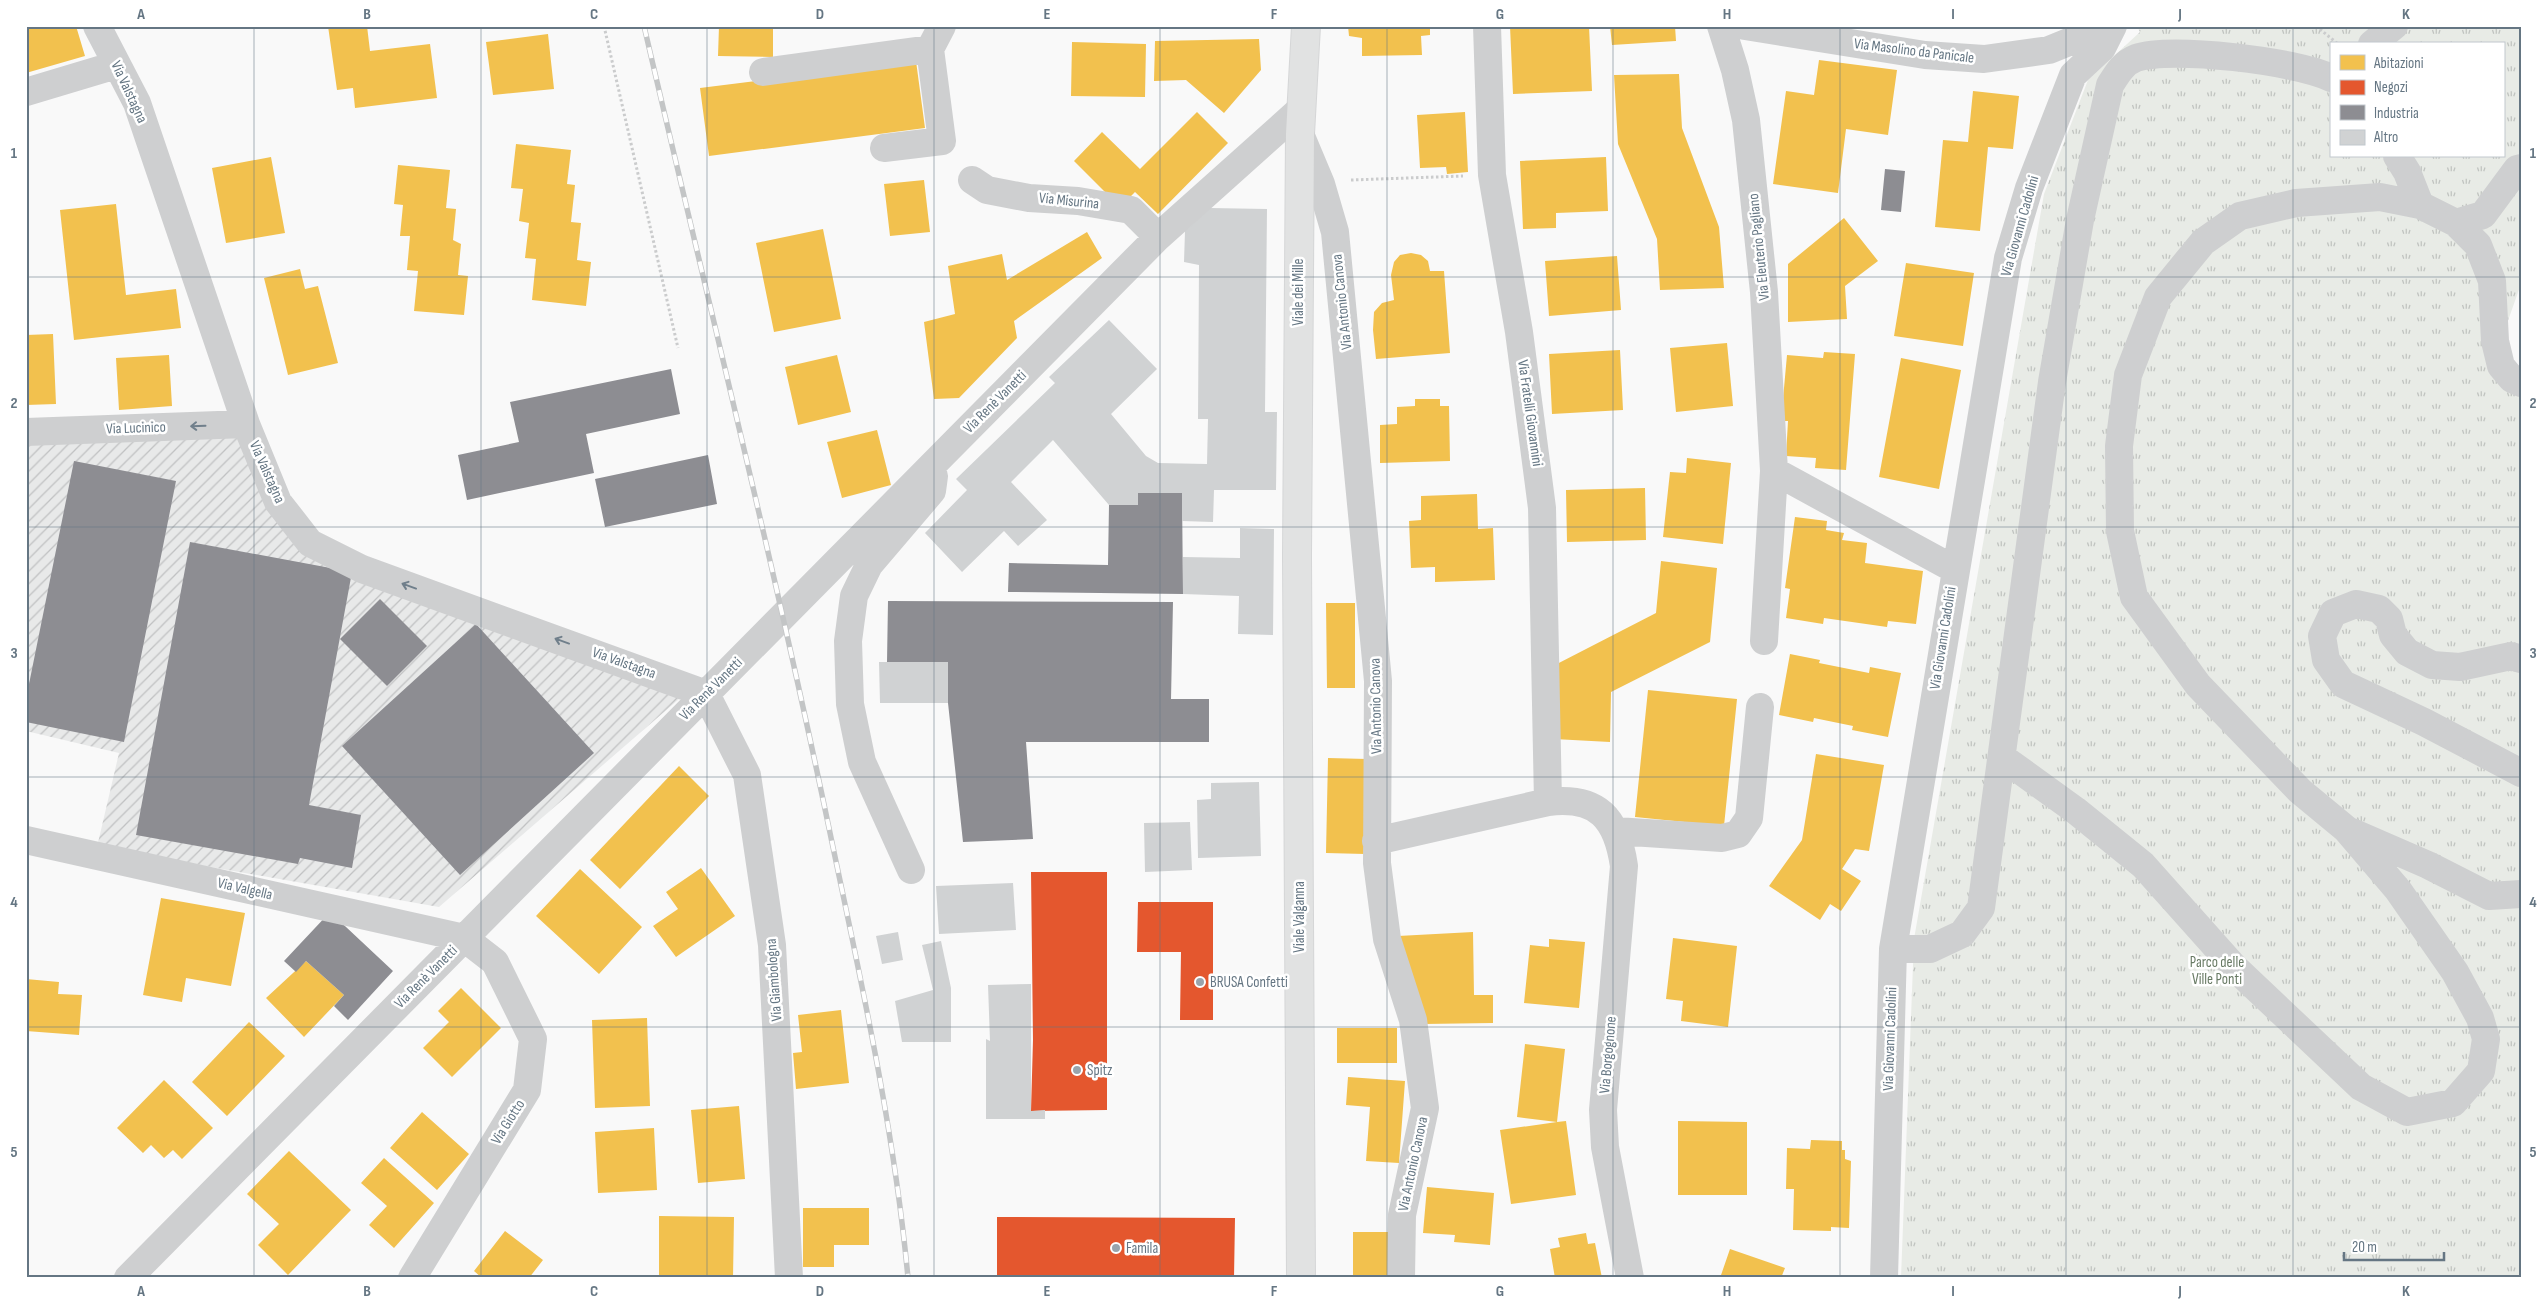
<svg xmlns="http://www.w3.org/2000/svg" width="2547" height="1304" viewBox="0 0 2547 1304" font-family="'Sofia Sans Condensed',sans-serif">
	<defs>
		<pattern id="industrial-furrows" width="10" height="10" patternUnits="userSpaceOnUse" patternTransform="scale(1.25)"><rect width="10" height="10" fill="#e8e9e9"/><path d="M-1 1l2-2M0 10L10 0M9 11l2-2" fill="none" stroke="#c0c1c2"/></pattern>
		<pattern id="grass-tufts" width="24" height="20" patternUnits="userSpaceOnUse" patternTransform="scale(1.25)"><rect width="24" height="20" fill="#e8ebe6"/><path d="M3 7l-1-3M5 7V3M7 7l1-3M15 17l-1-3M17 17v-4M19 17l1-3" fill="none" stroke="#c0c3c0"/></pattern>
	</defs>
	<rect width="100%" height="100%" fill="#f9f9f9"/>
	<!-- industrial -->
	<path fill="url(#industrial-furrows)" d="M 246,434 L 294,538 L 686,693 L 439,907 L 97,847 L 119,753 L 26,731 L 26,440 Z"/>
	<!-- grass -->
	<path fill="url(#grass-tufts)" fill-rule="evenodd" d="M 2137,26 L 2521,26 L 2521,284 L 2494,360 L 2521,371 L 2521,1278 L 1901,1278 L 1914,939 L 2044,194 L 2088,80 L 2140,32 ZM 2331,44 L 2503,44 L 2503,156 L 2331,156 Z"/>
	<!-- homes -->
	<path fill="#f2c14e" d="M 26,26 L 76,26 L 85,56 L 26,73 Z
		M 328,26 L 367,26 L 370,51 L 430,44 L 437,98 L 355,108 L 353,88 L 337,90 Z
		M 719,26 L 773,26 L 773,57 L 718,56 Z
		M 1348,26 L 1430,26 L 1430,35 L 1421,36 L 1422,55 L 1362,56 L 1362,38 L 1349,36 Z
		M 1510,26 L 1589,26 L 1592,91 L 1513,94 Z
		M 1610,26 L 1675,26 L 1676,41 L 1612,45 Z
		M 548,34 L 554,89 L 493,95 L 486,42 Z
		M 1259,39 L 1261,70 L 1224,113 L 1186,80 L 1154,81 L 1155,41 Z
		M 1072,42 L 1146,44 L 1145,97 L 1071,96 Z
		M 1819,60 L 1897,70 L 1888,135 L 1846,129 L 1838,193 L 1773,184 L 1786,91 L 1814,95 Z
		M 916,61 L 925,128 L 709,156 L 700,88 Z
		M 1679,74 L 1682,128 L 1719,227 L 1724,288 L 1660,290 L 1657,239 L 1618,144 L 1614,75 Z
		M 1973,91 L 2019,96 L 2013,149 L 1988,147 L 1980,231 L 1935,227 L 1943,140 L 1968,142 Z
		M 1197,112 L 1228,143 L 1158,214 L 1135,192 L 1120,207 L 1074,161 L 1102,132 L 1140,169 Z
		M 1465,112 L 1468,172 L 1447,174 L 1446,167 L 1420,168 L 1417,115 Z
		M 516,144 L 571,150 L 567,184 L 575,185 L 571,222 L 581,223 L 577,260 L 591,262 L 586,306 L 532,300 L 536,259 L 525,258 L 529,223 L 519,221 L 523,189 L 511,188 Z
		M 271,157 L 285,233 L 226,243 L 212,168 Z
		M 1606,157 L 1608,211 L 1556,213 L 1556,228 L 1523,229 L 1520,161 Z
		M 398,165 L 450,170 L 446,208 L 456,209 L 453,240 L 461,244 L 458,275 L 468,276 L 464,315 L 414,311 L 418,271 L 407,270 L 410,236 L 400,236 L 403,205 L 394,204 Z
		M 924,180 L 930,232 L 890,236 L 884,184 Z
		M 116,204 L 126,295 L 176,289 L 181,328 L 74,340 L 60,210 Z
		M 1844,218 L 1878,261 L 1845,286 L 1847,319 L 1788,322 L 1788,264 Z
		M 823,229 L 841,319 L 774,332 L 756,243 Z
		M 1087,232 L 1102,258 L 1014,321 L 1017,338 L 959,398 L 934,399 L 924,322 L 955,314 L 948,266 L 1002,254 L 1007,280 Z
		M 1411,253 L 1421,255 L 1428,261 L 1430,271 L 1444,271 L 1450,353 L 1376,359 L 1373,330 L 1374,312 L 1382,303 L 1394,300 L 1391,275 L 1394,262 L 1400,255 Z
		M 1617,256 L 1621,310 L 1549,316 L 1545,261 Z
		M 1906,263 L 1974,273 L 1963,346 L 1894,336 Z
		M 300,269 L 305,289 L 318,286 L 338,363 L 288,375 L 264,278 Z
		M 53,334 L 56,404 L 26,405 L 26,335 Z
		M 1727,343 L 1733,406 L 1676,412 L 1670,348 Z
		M 1620,350 L 1623,410 L 1552,414 L 1549,354 Z
		M 1824,352 L 1855,354 L 1846,470 L 1815,468 L 1816,458 L 1786,456 L 1788,421 L 1781,421 L 1787,355 L 1823,358 Z
		M 169,355 L 172,406 L 119,410 L 116,358 Z
		M 837,355 L 851,412 L 798,425 L 785,367 Z
		M 1901,358 L 1961,370 L 1939,489 L 1879,477 Z
		M 1415,399 L 1440,399 L 1440,406 L 1449,406 L 1450,461 L 1380,463 L 1380,425 L 1397,424 L 1397,407 L 1415,406 Z
		M 877,430 L 891,485 L 842,498 L 827,442 Z
		M 1687,458 L 1731,463 L 1723,544 L 1663,537 L 1670,472 L 1686,473 Z
		M 1645,488 L 1646,540 L 1567,542 L 1566,490 Z
		M 1477,494 L 1478,529 L 1493,528 L 1495,580 L 1435,582 L 1435,567 L 1411,568 L 1409,521 L 1421,520 L 1421,496 Z
		M 1795,517 L 1827,521 L 1826,530 L 1844,533 L 1842,540 L 1867,543 L 1865,563 L 1923,571 L 1916,624 L 1888,621 L 1887,627 L 1824,618 L 1823,624 L 1786,618 L 1790,589 L 1785,588 Z
		M 1661,561 L 1717,568 L 1710,642 L 1611,692 L 1610,742 L 1554,739 L 1553,666 L 1656,613 Z
		M 1326,603 L 1355,603 L 1355,688 L 1327,688 Z
		M 1790,654 L 1820,660 L 1819,663 L 1869,673 L 1870,667 L 1901,673 L 1888,737 L 1852,730 L 1853,726 L 1814,718 L 1813,722 L 1779,715 Z
		M 1648,690 L 1737,699 L 1724,826 L 1635,817 Z
		M 1816,754 L 1884,765 L 1869,851 L 1855,849 L 1842,869 L 1861,881 L 1841,911 L 1830,904 L 1820,920 L 1769,886 L 1802,840 Z
		M 1328,758 L 1367,759 L 1365,854 L 1326,853 Z
		M 679,766 L 709,796 L 620,889 L 590,860 Z
		M 701,868 L 735,916 L 676,957 L 653,926 L 678,909 L 666,892 Z
		M 580,869 L 642,927 L 599,974 L 536,916 Z
		M 161,898 L 245,913 L 231,986 L 186,978 L 182,1002 L 143,995 Z
		M 1473,932 L 1474,995 L 1493,995 L 1493,1023 L 1424,1024 L 1398,936 Z
		M 1673,938 L 1737,946 L 1728,1027 L 1681,1021 L 1683,1001 L 1666,999 Z
		M 1549,939 L 1585,942 L 1579,1008 L 1524,1003 L 1530,945 L 1549,947 Z
		M 306,961 L 344,995 L 304,1037 L 266,998 Z
		M 26,979 L 59,982 L 58,994 L 82,995 L 79,1035 L 26,1031 Z
		M 461,988 L 501,1028 L 452,1077 L 423,1048 L 449,1022 L 438,1011 Z
		M 841,1010 L 849,1083 L 796,1089 L 793,1053 L 802,1052 L 798,1015 Z
		M 647,1018 L 650,1106 L 595,1108 L 592,1020 Z
		M 249,1022 L 285,1056 L 227,1116 L 192,1082 Z
		M 1337,1028 L 1397,1028 L 1397,1063 L 1337,1063 Z
		M 1525,1044 L 1565,1049 L 1557,1122 L 1566,1121 L 1576,1195 L 1511,1204 L 1500,1130 L 1557,1122 L 1517,1117 Z
		M 1348,1077 L 1405,1081 L 1399,1163 L 1366,1161 L 1370,1107 L 1346,1105 Z
		M 164,1080 L 213,1128 L 182,1159 L 173,1150 L 164,1158 L 151,1145 L 143,1153 L 117,1128 Z
		M 739,1106 L 745,1179 L 698,1183 L 691,1110 Z
		M 422,1112 L 469,1154 L 437,1190 L 390,1148 Z
		M 1678,1121 L 1747,1122 L 1747,1195 L 1678,1195 Z
		M 654,1128 L 657,1190 L 598,1193 L 595,1132 Z
		M 1811,1140 L 1842,1141 L 1842,1150 L 1845,1150 L 1845,1159 L 1851,1161 L 1849,1228 L 1831,1227 L 1831,1231 L 1793,1230 L 1794,1189 L 1786,1189 L 1787,1148 L 1810,1149 Z
		M 289,1151 L 351,1210 L 288,1275 L 258,1245 L 279,1224 L 247,1194 Z
		M 384,1158 L 434,1203 L 394,1248 L 369,1225 L 387,1206 L 361,1183 Z
		M 1427,1187 L 1494,1193 L 1490,1245 L 1454,1242 L 1455,1235 L 1423,1233 Z
		M 803,1208 L 869,1208 L 869,1245 L 834,1245 L 834,1267 L 803,1267 Z
		M 659,1216 L 734,1217 L 733,1278 L 659,1278 Z
		M 505,1231 L 543,1260 L 529,1278 L 482,1278 L 474,1271 Z
		M 1353,1232 L 1391,1232 L 1390,1278 L 1353,1278 Z
		M 1586,1233 L 1588,1244 L 1595,1243 L 1602,1278 L 1555,1278 L 1550,1249 L 1560,1247 L 1558,1238 Z
		M 1730,1249 L 1785,1268 L 1781,1278 L 1720,1278 Z"/>
	<!-- shops -->
	<path fill="#e4572e" d="M 1031,872 L 1107,872 L 1107,1110 L 1031,1111 L 1033,1040 Z
		M 1138,902 L 1213,902 L 1213,1020 L 1180,1020 L 1181,952 L 1137,952 Z
		M 997,1217 L 1235,1218 L 1234,1278 L 997,1278 Z"/>
	<!-- industry -->
	<path fill="#8d8d92" d="M 1885,169 L 1905,171 L 1901,212 L 1881,210 Z
		M 671,369 L 680,414 L 586,434 L 594,473 L 467,500 L 458,455 L 519,442 L 510,402 Z
		M 708,455 L 717,504 L 605,527 L 595,479 Z
		M 74,461 L 176,481 L 124,742 L 26,722 L 26,699 Z
		M 1138,493 L 1182,493 L 1183,594 L 1008,592 L 1009,563 L 1108,565 L 1109,505 L 1138,505 Z
		M 190,542 L 352,572 L 309,805 L 361,815 L 352,868 L 300,858 L 298,864 L 136,835 Z
		M 380,599 L 427,646 L 387,686 L 340,639 Z
		M 888,601 L 1173,602 L 1171,699 L 1209,699 L 1209,742 L 1026,742 L 1033,839 L 963,842 L 948,703 L 948,662 L 887,662 Z
		M 476,624 L 594,753 L 460,875 L 342,746 Z
		M 330,912 L 393,971 L 348,1020 L 334,1006 L 344,995 L 306,961 L 296,972 L 284,961 Z"/>
	<!-- building -->
	<path fill="#d0d2d3" d="M 1210,208 L 1267,209 L 1265,412 L 1277,412 L 1276,490 L 1214,490 L 1213,522 L 1182,521 L 1182,493 L 1138,493 L 1138,505 L 1109,505 L 1053,440 L 1011,482 L 1047,520 L 1018,546 L 1004,531 L 962,572 L 925,533 L 967,490 L 956,479 L 1055,383 L 1049,377 L 1109,320 L 1157,369 L 1111,414 L 1146,456 L 1158,463 L 1207,464 L 1208,419 L 1198,419 L 1199,265 L 1184,262 L 1185,231 Z
		M 1240,528 L 1274,529 L 1273,635 L 1238,634 L 1239,596 L 1183,594 L 1183,557 L 1240,558 Z
		M 879,662 L 948,662 L 948,703 L 880,703 Z
		M 1259,782 L 1261,856 L 1198,858 L 1197,800 L 1211,799 L 1211,783 Z
		M 1190,822 L 1192,870 L 1145,872 L 1144,823 Z
		M 1013,883 L 1016,930 L 939,934 L 936,886 Z
		M 898,932 L 903,960 L 882,964 L 876,936 Z
		M 941,941 L 951,988 L 951,1042 L 902,1042 L 895,1001 L 933,990 L 922,945 Z
		M 1031,984 L 1031,1111 L 1045,1110 L 1045,1119 L 986,1119 L 986,1039 L 990,1041 L 988,985 Z"/>
	<g fill="none" stroke-linecap="round" stroke-linejoin="round">
		<!-- major casing -->
		<g stroke="#d5d6d7" stroke-width="30">
			<path id="major" d="M 1301,1278 L 1297,557 L 1300,134 L 1306,26"/>
		</g>
		<!-- path -->
		<path stroke="#cbcccd" stroke-width="3" stroke-dasharray="2.5 2.5" stroke-linecap="butt" d="M 604,26 L 678,348
			M 2316,26 L 2338,44
			M 1351,180 L 1463,176"/>
		<!-- minor -->
		<path stroke="#cecfd0" stroke-width="28" d="M 97,26 L 137,103 L 246,424 L 278,502 L 310,543 L 362,569 L 706,694 L 747,775 L 772,945 L 789,1278
			M 1487,26 L 1492,175 L 1519,332 L 1542,508 L 1548,802
			M 1721,26 L 1735,70 L 1746,120 L 1764,292 L 1774,471 L 1764,641
			M 1745,26 L 1925,55 L 1984,59 L 2049,50 L 2108,26
			M 2372,44 L 2394,26
			M 763,72 L 930,49
			M 26,92 L 116,65
			M 1300,134 L 1321,184 L 1335,232 L 1378,681 L 1377,863 L 1387,939 L 1413,1020 L 1425,1108 L 1402,1215 L 1401,1278
			M 884,148 L 942,141 L 930,49 L 942,26
			M 2397,156 L 2407,172 L 2420,205
			M 972,180 L 987,190 L 1029,198 L 1078,201 L 1131,210 L 1158,237
			M 2456,223 L 2483,215 L 2517,169 L 2521,168
			M 26,432 L 246,424
			M 1774,471 L 1954,569
			M 2521,659 L 2511,656 L 2460,667 L 2432,665 L 2407,652 L 2393,635 L 2389,619 L 2379,609 L 2356,604 L 2333,613 L 2322,636 L 2326,660 L 2343,684 L 2424,722 L 2521,773
			M 2003,758 L 2075,810 L 2143,865 L 2235,968 L 2361,1087 L 2407,1112 L 2453,1103 L 2481,1071 L 2486,1039 L 2480,1018 L 2455,972 L 2398,890 L 2346,829 L 2300,791 L 2198,685 L 2134,597 L 2120,531 L 2119,446 L 2128,375 L 2158,297 L 2203,242 L 2240,216 L 2296,203 L 2380,197 L 2420,205 L 2456,223 L 2478,245 L 2492,281 L 2495,341 L 2501,366 L 2512,379 L 2521,383
			M 1616,831 L 1722,838 L 1738,834 L 1749,818 L 1760,707
			M 2352,832 L 2428,865 L 2489,896 L 2521,894
			M 26,840 L 464,938 L 495,962 L 533,1039 L 527,1090 L 412,1278
			M 1376,841 L 1548,802 C 1598,796 1617,818 1624,866 L 1603,1110 L 1605,1147 L 1630,1278
			M 911,870 L 862,762 L 850,704 L 848,641 L 854,596 L 869,565 L 932,491 L 934,476
			M 1893,949 L 1930,949 L 1962,934 L 1981,908 L 2052,382 L 2080,220 L 2110,85 C 2117,74 2123,63 2136,58 C 2171,46 2297,61 2331,78
			M 128,1278 L 1158,237 L 1301,109
			M 1884,1278 L 1893,949 L 2008,258 L 2029,188 L 2073,75 L 2102,48 L 2113,26"/>
		<!-- major -->
		<use href="#major" stroke="#e1e2e2" stroke-width="28"/>
		<!-- rail casing -->
		<g stroke="#c3c5c6" stroke-width="5.5">
			<path id="rail" d="M 644,26 C 706,293 773,560 829,828 C 860,977 894,1126 908,1278"/>
		</g>
		<!-- rail -->
		<use href="#rail" stroke="#fff" stroke-width="4" stroke-dasharray="11" stroke-linecap="butt"/>
	</g>
	<!-- one-way arrows -->
	<defs><path id="oneway-shaft" d="M-6 0H5M1.5-3L5.5 0L1.5 3" fill="none" stroke-width="1.6" stroke-linecap="round" stroke-linejoin="round" transform="scale(1.25)"/></defs>
	<g stroke="#707f8b">
		<use href="#oneway-shaft" transform="translate(198 426) rotate(178)"/>
		<use href="#oneway-shaft" transform="translate(409 586) rotate(-160)"/>
		<use href="#oneway-shaft" transform="translate(562 641) rotate(-160)"/>
	</g>
	<!-- grid -->
	<path fill="none" stroke="#657683" stroke-width="1" stroke-opacity="0.55" d="M 254,26 L 254,1278M 481,26 L 481,1278M 707,26 L 707,1278M 934,26 L 934,1278M 1160,26 L 1160,1278M 1387,26 L 1387,1278M 1613,26 L 1613,1278M 1840,26 L 1840,1278M 2066,26 L 2066,1278M 2293,26 L 2293,1278M 26,277 L 2521,277M 26,527 L 2521,527M 26,777 L 2521,777M 26,1027 L 2521,1027"/>
	<!-- markers -->
	<g fill="#99a4ac" stroke="#fff" stroke-width="2">
		<circle cx="1200" cy="982" r="5"/>
		<circle cx="1077" cy="1070" r="5"/>
		<circle cx="1116" cy="1248" r="5"/>
	</g>
	<g text-anchor="middle" dominant-baseline="central" stroke-width="5" stroke-linejoin="round" paint-order="stroke">
		<!-- street labels -->
		<g font-size="15" fill="#657683" stroke="#fff">
			<text transform="translate(1914 51) rotate(7)">Via Masolino da Panicale</text>
			<text transform="translate(129 92) rotate(65)">Via Valstagna</text>
			<text transform="translate(1069 201) rotate(6)">Via Misurina</text>
			<text transform="translate(2020 226) rotate(-74)">Via Giovanni Cadolini</text>
			<text transform="translate(1759 247) rotate(-96)">Via Eleuterio Pagliano</text>
			<text transform="translate(1298 292) rotate(-90)">Viale dei Mille</text>
			<text transform="translate(1342 302) rotate(-96)">Via Antonio Canova</text>
			<text transform="translate(995 402) rotate(-45)">Via Renè Vanetti</text>
			<text transform="translate(1530 413) rotate(82)">Via Fratelli Giovannini</text>
			<text transform="translate(136 428) rotate(-2)">Via Lucinico</text>
			<text transform="translate(267 472) rotate(66)">Via Valstagna</text>
			<text transform="translate(1943 638) rotate(-81)">Via Giovanni Cadolini</text>
			<text transform="translate(624 663) rotate(20)">Via Valstagna</text>
			<text transform="translate(711 689) rotate(-45)">Via Renè Vanetti</text>
			<text transform="translate(1376 706) rotate(-91)">Via Antonio Canova</text>
			<text transform="translate(245 889) rotate(13)">Via Valgella</text>
			<text transform="translate(1299 917) rotate(-90)">Viale Valganna</text>
			<text transform="translate(426 977) rotate(-45)">Via Renè Vanetti</text>
			<text transform="translate(774 980) rotate(-94)">Via Giambologna</text>
			<text transform="translate(1890 1039) rotate(-88)">Via Giovanni Cadolini</text>
			<text transform="translate(1608 1055) rotate(-85)">Via Borgognone</text>
			<text transform="translate(508 1122) rotate(-58)">Via Giotto</text>
			<text transform="translate(1413 1164) rotate(-78)">Via Antonio Canova</text>
		</g>
		<!-- park labels -->
		<g font-size="15" fill="#687a64" stroke="#fff">
			<text x="2217" y="962">Parco delle<tspan x="2217" dy="17">Ville Ponti</tspan></text>
		</g>
		<!-- poi labels -->
		<g font-size="15" fill="#657683" stroke="#fff" text-anchor="start">
			<text x="1210" y="982">BRUSA Confetti</text>
			<text x="1087" y="1070">Spitz</text>
			<text x="1126" y="1248">Famila</text>
		</g>
	</g>
	<!-- border -->
	<rect width="2547" height="1304" fill="none" stroke="#ffffff" stroke-width="55"/>
	<!-- legend -->
	<rect x="2330" y="42" width="175" height="115" fill="#ffffff" stroke="#c1c8cd"/>
	<rect x="2340" y="55" width="25" height="15" fill="#f2c14e" stroke="#c1c8cd"/>
	<text x="2374" y="68" font-size="15" fill="#657683">Abitazioni</text>
	<rect x="2340" y="80" width="25" height="15" fill="#e4572e" stroke="#c1c8cd"/>
	<text x="2374" y="92" font-size="15" fill="#657683">Negozi</text>
	<rect x="2340" y="105" width="25" height="15" fill="#8d8d92" stroke="#c1c8cd"/>
	<text x="2374" y="118" font-size="15" fill="#657683">Industria</text>
	<rect x="2340" y="130" width="25" height="15" fill="#d0d2d3" stroke="#c1c8cd"/>
	<text x="2374" y="142" font-size="15" fill="#657683">Altro</text>
	<!-- scale -->
	<path d="M2344 1252v8h100v-8" fill="none" stroke="#657683" stroke-width="2.5"/>
	<text x="2352" y="1252" font-size="15" fill="#657683" stroke="#ffffff" stroke-width="4" paint-order="stroke">20 m</text>
	<rect x="28" y="28" width="2492" height="1248" fill="none" stroke="#657683" stroke-width="2"/>
	<g font-size="16" text-anchor="middle" font-weight="bold" fill="#657683">
		<text x="141" y="19">A</text>
		<text x="367" y="19">B</text>
		<text x="594" y="19">C</text>
		<text x="820" y="19">D</text>
		<text x="1047" y="19">E</text>
		<text x="1274" y="19">F</text>
		<text x="1500" y="19">G</text>
		<text x="1727" y="19">H</text>
		<text x="1953" y="19">I</text>
		<text x="2180" y="19">J</text>
		<text x="2406" y="19">K</text>
		<text x="14" y="158">1</text>
		<text x="2533" y="158">1</text>
		<text x="14" y="408">2</text>
		<text x="2533" y="408">2</text>
		<text x="14" y="658">3</text>
		<text x="2533" y="658">3</text>
		<text x="14" y="907">4</text>
		<text x="2533" y="907">4</text>
		<text x="14" y="1157">5</text>
		<text x="2533" y="1157">5</text>
		<text x="141" y="1296">A</text>
		<text x="367" y="1296">B</text>
		<text x="594" y="1296">C</text>
		<text x="820" y="1296">D</text>
		<text x="1047" y="1296">E</text>
		<text x="1274" y="1296">F</text>
		<text x="1500" y="1296">G</text>
		<text x="1727" y="1296">H</text>
		<text x="1953" y="1296">I</text>
		<text x="2180" y="1296">J</text>
		<text x="2406" y="1296">K</text>
	</g>
</svg>
